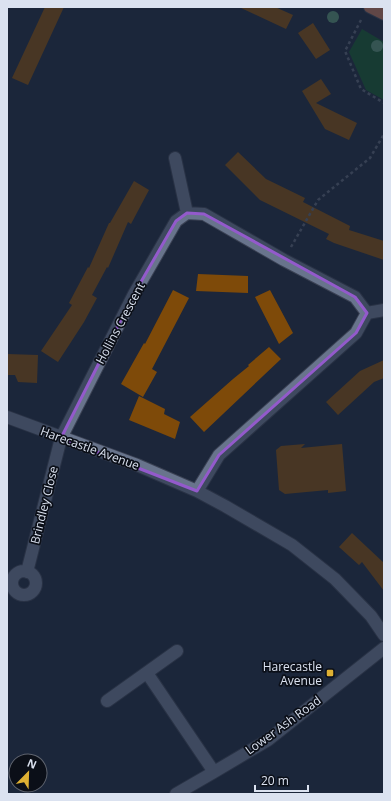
<svg xmlns="http://www.w3.org/2000/svg" width="391" height="801" viewBox="0 0 391 801" font-family="'Open Sans',sans-serif">
	<rect width="100%" height="100%" fill="#1c263a"/>
	<!-- green -->
	<path fill="#12552c" d="M 362,29 L 384,42 L 384,100 L 366,90 L 349,52 Z"/>
	<!-- building -->
	<path fill="#7e4a09" d="M 45,7 L 64,7 L 28,85 L 12,78 Z
		M 239,7 L 275,7 L 293,15 L 286,29 Z
		M 313,23 L 330,50 L 316,59 L 298,33 Z
		M 321,79 L 331,94 L 316,103 L 357,123 L 349,140 L 325,129 L 302,91 Z
		M 238,152 L 266,179 L 305,198 L 303,202 L 350,226 L 349,230 L 384,241 L 384,260 L 334,243 L 326,239 L 329,234 L 260,200 L 225,165 Z
		M 134,181 L 149,190 L 131,224 L 128,222 L 108,268 L 107,267 L 92,295 L 97,298 L 84,322 L 58,362 L 41,351 L 72,305 L 69,303 L 88,267 L 89,268 L 109,223 L 110,223 Z
		M 198,274 L 248,276 L 248,293 L 196,291 Z
		M 173,290 L 189,298 L 152,369 L 157,372 L 143,397 L 121,384 L 144,343 L 145,344 Z
		M 270,290 L 293,333 L 279,344 L 255,297 Z
		M 269,347 L 281,359 L 204,432 L 190,417 L 233,379 L 249,366 L 248,365 Z
		M 7,354 L 38,355 L 37,383 L 18,382 L 15,375 L 7,375 Z
		M 384,360 L 384,378 L 374,382 L 338,415 L 326,402 L 360,371 Z
		M 139,396 L 165,409 L 164,414 L 180,422 L 175,439 L 129,420 Z
		M 305,444 L 301,448 L 342,444 L 346,491 L 328,493 L 328,490 L 285,494 L 279,490 L 276,450 L 281,446 Z
		M 352,533 L 384,563 L 384,591 L 362,562 L 359,565 L 339,547 Z"/>
	<g fill="none" stroke-linecap="round" stroke-linejoin="round">
		<!-- minor casing -->
		<g stroke="#3a4153" stroke-width="14">
			<path id="minor" d="M 175,158 L 187,213
				M 367,313 L 384,310
				M 7,417 L 137,465 L 197,491 L 225,506 L 292,545 L 335,579 L 371,616 L 384,635
				M12 583a12 12 0 1 1 24 0a12 12 0 1 1-24 0Z
				M 27,572 L 61,438 L 134,294 L 176,221 L 187,213 L 204,214 L 284,260 L 355,297 L 367,313 L 356,333 L 219,455 L 197,491
				M 147,673 L 214,772
				M 107,701 L 177,651
				M 176,794 L 214,772 L 268,740 L 384,648"/>
		</g>
		<!-- major casing -->
		<g stroke="#3a4153" stroke-width="14">
			<path id="major" d="M 370,7 L 384,14"/>
		</g>
		<!-- path -->
		<path stroke="#576072" stroke-width="2.5" stroke-dasharray="3 3" stroke-linecap="butt" d="M 361,20 L 345,51 L 361,89 L 384,103
			M 291,247 L 318,200 L 370,158 L 384,134"/>
		<!-- minor -->
		<use href="#minor" stroke="#68748c" stroke-width="12"/>
		<!-- major -->
		<use href="#major" stroke="#b67058" stroke-width="12"/>
	</g>
	<!-- trees -->
	<g fill="#548c70">
		<circle cx="333" cy="17" r="6"/>
		<circle cx="377" cy="46" r="6"/>
	</g>
	<!-- marked area -->
	<path d="M0 0H391V801H0ZM 187,213 L 204,214 L 355,297 L 367,313 L 356,333 L 219,455 L 197,491 L 61,438 L 134,294 L 176,221 Z" fill="#1c263a" fill-opacity=".55" fill-rule="evenodd"/>
	<path fill="none" stroke="#935acb" stroke-width="3" stroke-linejoin="round" d="M 187,213 L 204,214 L 355,297 L 367,313 L 356,333 L 219,455 L 197,491 L 61,438 L 134,294 L 176,221 Z"/>
	<!-- markers -->
	<rect fill="#dfb133" stroke="#0b0f18" stroke-width="1.5" x="326" y="669" width="8" height="8" rx="2"/>
	<g text-anchor="middle" dominant-baseline="central" stroke-width="3.5" stroke-linejoin="round" paint-order="stroke">
		<!-- street labels -->
		<g font-size="12" fill="#dbe2f0" stroke="#0b0f18">
			<text transform="translate(120 323) rotate(-62)">Hollins Crescent</text>
			<text transform="translate(90 448) rotate(20)">Harecastle Avenue</text>
			<text transform="translate(44 505) rotate(-76)">Brindley Close</text>
			<text transform="translate(283 725) rotate(-36)">Lower Ash Road</text>
		</g>
		<!-- poi labels -->
		<g font-size="12" fill="#dbe2f0" stroke="#0b0f18" text-anchor="end">
			<text x="322" y="666">Harecastle<tspan x="322" dy="14">Avenue</tspan></text>
		</g>
	</g>
	<!-- border -->
	<rect width="391" height="801" fill="none" stroke="#dbe2f0" stroke-width="16"/>
	<!-- north arrow -->
	<g transform="translate(28 773) rotate(23)"><circle r="19" fill="#0b0f18" stroke="#5e636e"/>
	<path d="M0-3L7 15L0 10L-7 15Z" fill="#dfb133"/>
	<text y="-6" font-size="11" font-weight="bold" text-anchor="middle" fill="#dbe2f0">N</text>
	</g>
	<!-- scale -->
	<path d="M255 785v6h53v-6" fill="none" stroke="#dbe2f0" stroke-width="2"/>
	<text x="261" y="785" font-size="12" fill="#dbe2f0" stroke="#0b0f18" stroke-width="3" paint-order="stroke">20 m</text>
</svg>
